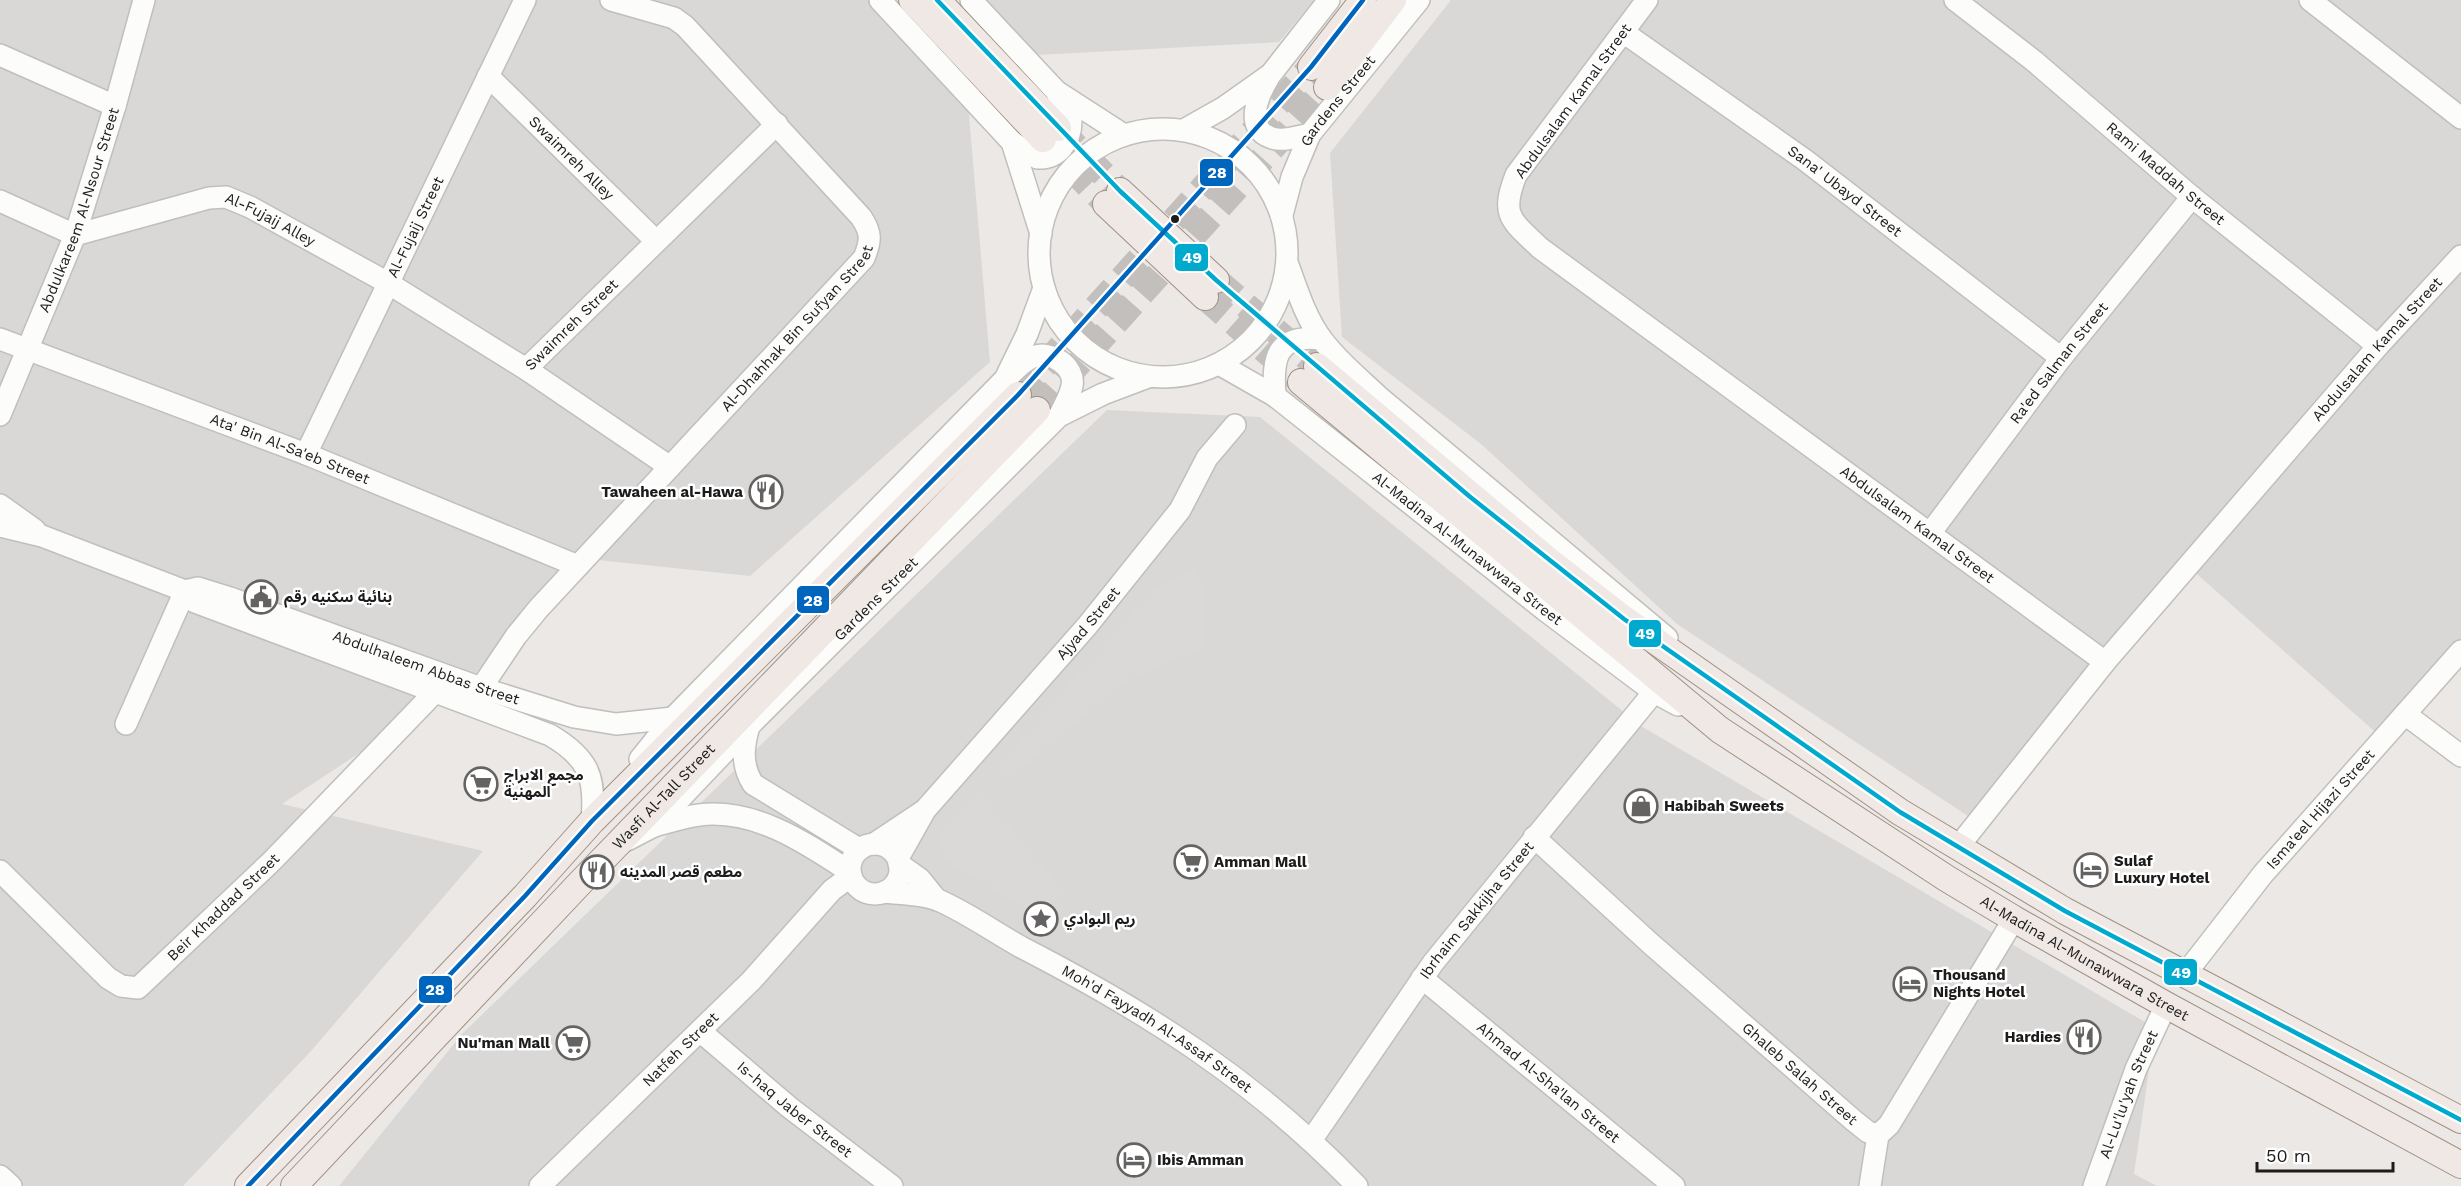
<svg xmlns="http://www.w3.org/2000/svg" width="2461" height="1186" viewBox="0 0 2461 1186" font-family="'Work Sans','Noto Sans Arabic',sans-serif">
	<rect width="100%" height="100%" fill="#ebe8e5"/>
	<!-- residential -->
	<path fill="#dad8d7" d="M 0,0 L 874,0 L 968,103 L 990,362 L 750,576 L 569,557 L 470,680 L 282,804 L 483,851 L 311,1051 L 183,1186 L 0,1186 Z
		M 986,0 L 1314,0 L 1279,42 L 1037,55 Z
		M 1451,0 L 2461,0 L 2461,650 L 2382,738 L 2190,568 L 1974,820 L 1677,624 L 1481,444 L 1342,337 L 1330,153 Z
		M 1107,410 L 1260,417 L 1641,726 L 2155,1028 L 2134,1174 L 2157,1186 L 339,1186 L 462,1034 Z"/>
	<!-- parking -->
	<path fill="#dbd9d8" d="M 1194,568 L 1202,582 L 1206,647 L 1128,680 L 1000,786 L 999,764 L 1153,588 Z
		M 979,788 L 1065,893 L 1039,915 L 959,870 L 945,857 L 939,837 L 948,821 Z"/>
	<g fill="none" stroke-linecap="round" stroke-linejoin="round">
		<!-- major-tunnel -->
		<path stroke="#c2bfbd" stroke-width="26" stroke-dasharray="26 13" stroke-linecap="butt" d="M 1058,128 L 1120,191
			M 1043,139 L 1106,204
			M 1216,280 L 1317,366
			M 1205,297 L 1301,382
			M 1018,395 L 1311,67
			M 1037,410 L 1327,87"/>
		<!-- minor casing -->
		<g stroke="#c0bfbd" stroke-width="24">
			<g id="minor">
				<path d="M 880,0 L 1012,142 L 1041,234"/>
				<path d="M 971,0 L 1056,91 L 1124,135"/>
				<path id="s1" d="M 1647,0 L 1516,175 C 1500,216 1511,220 1540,248 L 2105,662"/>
				<path id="s2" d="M 1955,0 L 2034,61 L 2192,197 L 2378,346"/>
				<path d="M 2310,0 L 2461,118"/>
				<path id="s3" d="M 1623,32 L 1805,160 L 2061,358"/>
				<path d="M 0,55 L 115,106"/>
				<path id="s4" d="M 488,76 L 656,241"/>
				<path d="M 1269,77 C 1258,95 1243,129 1272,138 C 1284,142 1299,136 1310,134"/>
				<circle cx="1163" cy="253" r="124"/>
				<path d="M 1184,130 L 1223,108 L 1271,74 L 1329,0"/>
				<path d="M 1012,142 L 1037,158 C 1058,159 1071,142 1071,121 L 1057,93"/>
				<path id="s5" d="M 0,201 L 75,235 L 209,198 L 226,197 L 250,207 L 388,283 L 526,369 L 777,124"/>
				<path id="s6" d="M 1282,215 L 1292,177 L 1310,134 L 1419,0"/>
				<path d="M 1288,265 C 1297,290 1306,319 1323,341 C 1339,362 1360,379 1379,397 L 1667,638"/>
				<path id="s7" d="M 0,339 L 306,454 L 578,566"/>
				<path id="s8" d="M 1219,364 L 1275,396 L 1546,611 L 1654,692 L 1678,705"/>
				<path d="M 526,369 L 670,467"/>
				<path d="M 1011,374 C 1017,368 1025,360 1033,357 C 1050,349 1076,367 1072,386 C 1070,396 1064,407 1059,416"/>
				<path d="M 1275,396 C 1272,358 1276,334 1321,339"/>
				<path id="s9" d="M 0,415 L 75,235 L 115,106 L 144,0"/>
				<path id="s10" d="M 306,454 L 525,0"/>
				<path d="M 0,505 L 35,530"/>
				<path d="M 0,526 L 42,536 L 185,591 L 195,602 L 550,735 C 589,758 596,777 592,821"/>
				<path id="s11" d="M 1931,532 L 2061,358 L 2192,197"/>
				<path id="s12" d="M 185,591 L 198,588 L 230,598 L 481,688 L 574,717 L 616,724 L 673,718"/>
				<path id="s13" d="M 481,688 L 516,636 L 539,608 L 864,258 C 871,241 872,233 861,217 L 685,26 L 674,18 L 611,0"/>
				<path d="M 2405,714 L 2461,756"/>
				<path d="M 126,724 L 185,591"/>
				<path d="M 749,726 C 743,747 741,765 753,784 L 859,849"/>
				<path d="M 640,759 L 673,718 L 1005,379 L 1027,334 L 1044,288"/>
				<path d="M 654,826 C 669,822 684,817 699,815 C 755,808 806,843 850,872"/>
				<path id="s14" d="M 1534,837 L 1651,944 L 1853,1120 L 1868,1132 L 1878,1135 L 1889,1125 L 2014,919"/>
				<path id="s15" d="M 627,840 L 654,826 L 749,726 L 1059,416 L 1103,394 L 1148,377"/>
				<circle cx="875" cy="869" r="25"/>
				<path d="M 874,844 L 922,812"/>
				<path id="s16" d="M 1958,847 L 2105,662 L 2378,346 L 2461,256"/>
				<path id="s17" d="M 898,858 L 925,810 L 1087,626 L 1180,510 L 1207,458 L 1235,425"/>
				<path d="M 899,864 L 920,879 L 937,900"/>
				<path id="s18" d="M 0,871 L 108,978 L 121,986 L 138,988 L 272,861 L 435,692"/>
				<path id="s19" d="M 884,892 C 901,894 922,894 938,900 C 966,912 994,932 1021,947 C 1149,1013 1257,1082 1357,1186"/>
				<path id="s20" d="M 2186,973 L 2263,874 L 2461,651"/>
				<path id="s21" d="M 1422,978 L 1674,1186"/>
				<path id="s22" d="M 700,1031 L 789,1107 L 892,1186"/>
				<path id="s23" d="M 1312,1139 L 1433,963 L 1654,692"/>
				<path d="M 0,1176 L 11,1186"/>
				<path id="s24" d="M 540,1186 L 751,981 L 832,890 L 851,876"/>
				<path d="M 1870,1186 L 1878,1135"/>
				<path id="s25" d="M 2094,1186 L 2136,1069 L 2166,1005"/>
			</g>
		</g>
		<!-- major casing -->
		<g stroke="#a09183" stroke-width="28">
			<g id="major">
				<path d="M 912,0 L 1043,139"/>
				<path d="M 937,0 L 1058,128"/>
				<path d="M 1311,67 L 1363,0"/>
				<path d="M 1327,87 L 1393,0"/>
				<path d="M 1120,191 L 1216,280"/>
				<path d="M 1106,204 L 1205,297"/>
				<path d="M 1317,366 L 1548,560 L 1624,619 L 1900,812 L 2065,911 L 2461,1120"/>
				<path id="s26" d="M 1301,382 L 1720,730 L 1946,878 L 2014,919 L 2166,1005 L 2461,1165"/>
				<path d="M 248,1186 L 525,896 L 592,821 L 1018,395"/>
				<path id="s27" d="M 294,1186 L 580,883 L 1037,410"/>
			</g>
		</g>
		<!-- minor -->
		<use href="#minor" stroke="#fcfcfb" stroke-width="21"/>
		<!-- major -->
		<use href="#major" stroke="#efe8e4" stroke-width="26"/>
		<!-- bus-1 casing -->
		<g stroke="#fff" stroke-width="9">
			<path id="bus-1" d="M 937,0 L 1120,191 L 1216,280 L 1469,496 L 1624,619 L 1900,812 L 2065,911 L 2461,1120"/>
		</g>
		<!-- bus-2 casing -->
		<g stroke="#fff" stroke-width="9">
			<path id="bus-2" d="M 248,1186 L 525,896 L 592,821 L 1018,395 L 1311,67 L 1363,0"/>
		</g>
		<!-- bus-1 -->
		<use href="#bus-1" stroke="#00a9ce" stroke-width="4.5"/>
		<!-- bus-2 -->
		<use href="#bus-2" stroke="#0065bd" stroke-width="4.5"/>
	</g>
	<!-- icons -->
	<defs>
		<g id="restaurant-ring" transform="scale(1.725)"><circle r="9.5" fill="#fff" stroke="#646362" stroke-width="1.5"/><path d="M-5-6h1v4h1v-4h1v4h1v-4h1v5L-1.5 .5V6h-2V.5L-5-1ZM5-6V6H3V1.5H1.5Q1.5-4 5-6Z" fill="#646362"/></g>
		<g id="civic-ring" transform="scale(1.725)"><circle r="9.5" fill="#fff" stroke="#646362" stroke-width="1.5"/><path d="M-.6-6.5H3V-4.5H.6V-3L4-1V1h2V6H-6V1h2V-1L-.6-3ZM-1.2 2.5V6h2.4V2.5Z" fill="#646362"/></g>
		<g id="supermarket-ring" transform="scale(1.725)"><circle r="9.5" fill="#fff" stroke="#646362" stroke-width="1.5"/><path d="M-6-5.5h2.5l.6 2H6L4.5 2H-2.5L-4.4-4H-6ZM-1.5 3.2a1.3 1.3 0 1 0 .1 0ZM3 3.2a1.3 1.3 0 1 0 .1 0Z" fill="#646362"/></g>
		<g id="shop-ring" transform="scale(1.725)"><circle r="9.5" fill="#fff" stroke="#646362" stroke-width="1.5"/><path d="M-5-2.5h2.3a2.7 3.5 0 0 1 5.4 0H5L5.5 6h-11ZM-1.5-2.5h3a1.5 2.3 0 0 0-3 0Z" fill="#646362"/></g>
		<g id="hotel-ring" transform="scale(1.725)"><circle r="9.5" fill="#fff" stroke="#646362" stroke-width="1.5"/><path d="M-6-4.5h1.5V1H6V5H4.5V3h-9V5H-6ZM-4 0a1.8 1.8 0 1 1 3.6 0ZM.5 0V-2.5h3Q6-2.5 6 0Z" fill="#646362"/></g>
		<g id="sight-ring" transform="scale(1.725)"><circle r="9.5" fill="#fff" stroke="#646362" stroke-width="1.5"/><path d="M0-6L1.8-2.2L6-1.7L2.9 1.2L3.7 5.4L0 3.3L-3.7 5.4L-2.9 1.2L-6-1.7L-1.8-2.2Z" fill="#646362"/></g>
	</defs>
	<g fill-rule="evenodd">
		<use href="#restaurant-ring" x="766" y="492"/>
		<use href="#civic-ring" x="261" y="597"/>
		<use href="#supermarket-ring" x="481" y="784"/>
		<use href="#shop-ring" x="1641" y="806"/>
		<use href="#supermarket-ring" x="1191" y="862"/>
		<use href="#hotel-ring" x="2091" y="870"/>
		<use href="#restaurant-ring" x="597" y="872"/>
		<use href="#sight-ring" x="1041" y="919"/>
		<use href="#hotel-ring" x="1910" y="984"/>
		<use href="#restaurant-ring" x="2084" y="1037"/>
		<use href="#supermarket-ring" x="573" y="1043"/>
		<use href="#hotel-ring" x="1134" y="1160"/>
	</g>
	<!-- markers -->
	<circle fill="#1c1c1c" stroke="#fff" stroke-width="2" cx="1175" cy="219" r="5"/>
	<g text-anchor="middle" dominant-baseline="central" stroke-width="5" stroke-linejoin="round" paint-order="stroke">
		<!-- street labels -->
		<g font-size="15" fill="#1c1c1c" stroke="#fff">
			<text transform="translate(1573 101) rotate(-54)">Abdulsalam Kamal Street</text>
			<text stroke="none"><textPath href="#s6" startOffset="129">Gardens Street</textPath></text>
			<text stroke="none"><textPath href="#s4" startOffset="117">Swaimreh Alley</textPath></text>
			<text stroke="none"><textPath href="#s2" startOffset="273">Rami Maddah Street</textPath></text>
			<text stroke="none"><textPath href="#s3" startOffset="273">Sana' Ubayd Street</textPath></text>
			<text stroke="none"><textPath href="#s9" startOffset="220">Abdulkareem Al-Nsour Street</textPath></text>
			<text stroke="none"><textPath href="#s5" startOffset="288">Al-Fujaij Alley</textPath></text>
			<text stroke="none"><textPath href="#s10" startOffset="252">Al-Fujaij Street</textPath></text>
			<text stroke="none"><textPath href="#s5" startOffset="648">Swaimreh Street</textPath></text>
			<text stroke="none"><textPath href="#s13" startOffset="480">Al-Dhahhak Bin Sufyan Street</textPath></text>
			<text stroke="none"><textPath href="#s16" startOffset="651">Abdulsalam Kamal Street</textPath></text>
			<text stroke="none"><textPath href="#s11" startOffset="212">Ra'ed Salman Street</textPath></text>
			<text stroke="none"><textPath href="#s7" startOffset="310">Ata' Bin Al-Sa'eb Street</textPath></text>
			<text stroke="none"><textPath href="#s1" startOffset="772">Abdulsalam Kamal Street</textPath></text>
			<text stroke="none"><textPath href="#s8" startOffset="310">Al-Madina Al-Munawwara Street</textPath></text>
			<text stroke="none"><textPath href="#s15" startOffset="348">Gardens Street</textPath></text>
			<text stroke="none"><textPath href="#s17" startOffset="303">Ajyad Street</textPath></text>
			<text stroke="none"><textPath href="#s12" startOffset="255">Abdulhaleem Abbas Street</textPath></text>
			<text stroke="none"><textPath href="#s27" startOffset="537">Wasfi Al-Tall Street</textPath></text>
			<text stroke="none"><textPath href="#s20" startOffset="212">Isma'eel Hijazi Street</textPath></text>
			<text stroke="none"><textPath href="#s18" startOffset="302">Beir Khaddad Street</textPath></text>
			<text stroke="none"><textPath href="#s23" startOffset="282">Ibrhaim Sakkijha Street</textPath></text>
			<text stroke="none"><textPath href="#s26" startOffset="975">Al-Madina Al-Munawwara Street</textPath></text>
			<text stroke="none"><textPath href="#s19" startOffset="309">Moh'd Fayyadh Al-Assaf Street</textPath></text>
			<text stroke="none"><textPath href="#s24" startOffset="196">Natfeh Street</textPath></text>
			<text stroke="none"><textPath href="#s14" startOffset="356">Ghaleb Salah Street</textPath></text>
			<text stroke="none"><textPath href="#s21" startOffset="164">Ahmad Al-Sha'lan Street</textPath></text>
			<text stroke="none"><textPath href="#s25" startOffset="98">Al-Lu'lu'yah Street</textPath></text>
			<text stroke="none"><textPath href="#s22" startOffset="123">Is-haq Jaber Street</textPath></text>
		</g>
		<!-- poi labels -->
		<g font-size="15" font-weight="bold" fill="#1c1c1c" stroke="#fff" text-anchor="start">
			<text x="743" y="492" text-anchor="end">Tawaheen al-Hawa</text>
			<text x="284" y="597">بنائية سكنيه رقم</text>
			<text x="504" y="775">مجمع الابراج<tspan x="504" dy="17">المهنية</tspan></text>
			<text x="1664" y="806">Habibah Sweets</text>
			<text x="2114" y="861">Sulaf<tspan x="2114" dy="17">Luxury Hotel</tspan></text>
			<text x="1214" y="862">Amman Mall</text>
			<text x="620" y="872">مطعم قصر المدينه</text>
			<text x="1064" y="919">ريم البوادي</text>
			<text x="1933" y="975">Thousand<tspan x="1933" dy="17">Nights Hotel</tspan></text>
			<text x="2061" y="1037" text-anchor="end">Hardies</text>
			<text x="550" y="1043" text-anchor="end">Nu'man Mall</text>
			<text x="1157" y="1160">Ibis Amman</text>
		</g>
	</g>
	<g stroke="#fff" stroke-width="2">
		<rect x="1199" y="158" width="35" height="29" rx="6" fill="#0065bd"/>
		<rect x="1174" y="243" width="35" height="29" rx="6" fill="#00a9ce"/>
		<rect x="796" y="585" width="34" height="29" rx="6" fill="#0065bd"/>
		<rect x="1628" y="619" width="34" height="29" rx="6" fill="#00a9ce"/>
		<rect x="2163" y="958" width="35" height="28" rx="6" fill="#00a9ce"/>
		<rect x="418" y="975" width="35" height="29" rx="6" fill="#0065bd"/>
	</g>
	<g font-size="16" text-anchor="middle" font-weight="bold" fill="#fff">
		<text x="1217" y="178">28</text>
		<text x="1192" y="263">49</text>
		<text x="813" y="606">28</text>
		<text x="1645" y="639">49</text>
		<text x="2181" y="978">49</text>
		<text x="435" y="995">28</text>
	</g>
	<!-- scale -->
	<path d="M2257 1162v9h136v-9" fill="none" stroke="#1c1c1c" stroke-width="3"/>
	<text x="2266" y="1162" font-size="18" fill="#1c1c1c" stroke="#ffffff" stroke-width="4.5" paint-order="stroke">50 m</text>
</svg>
